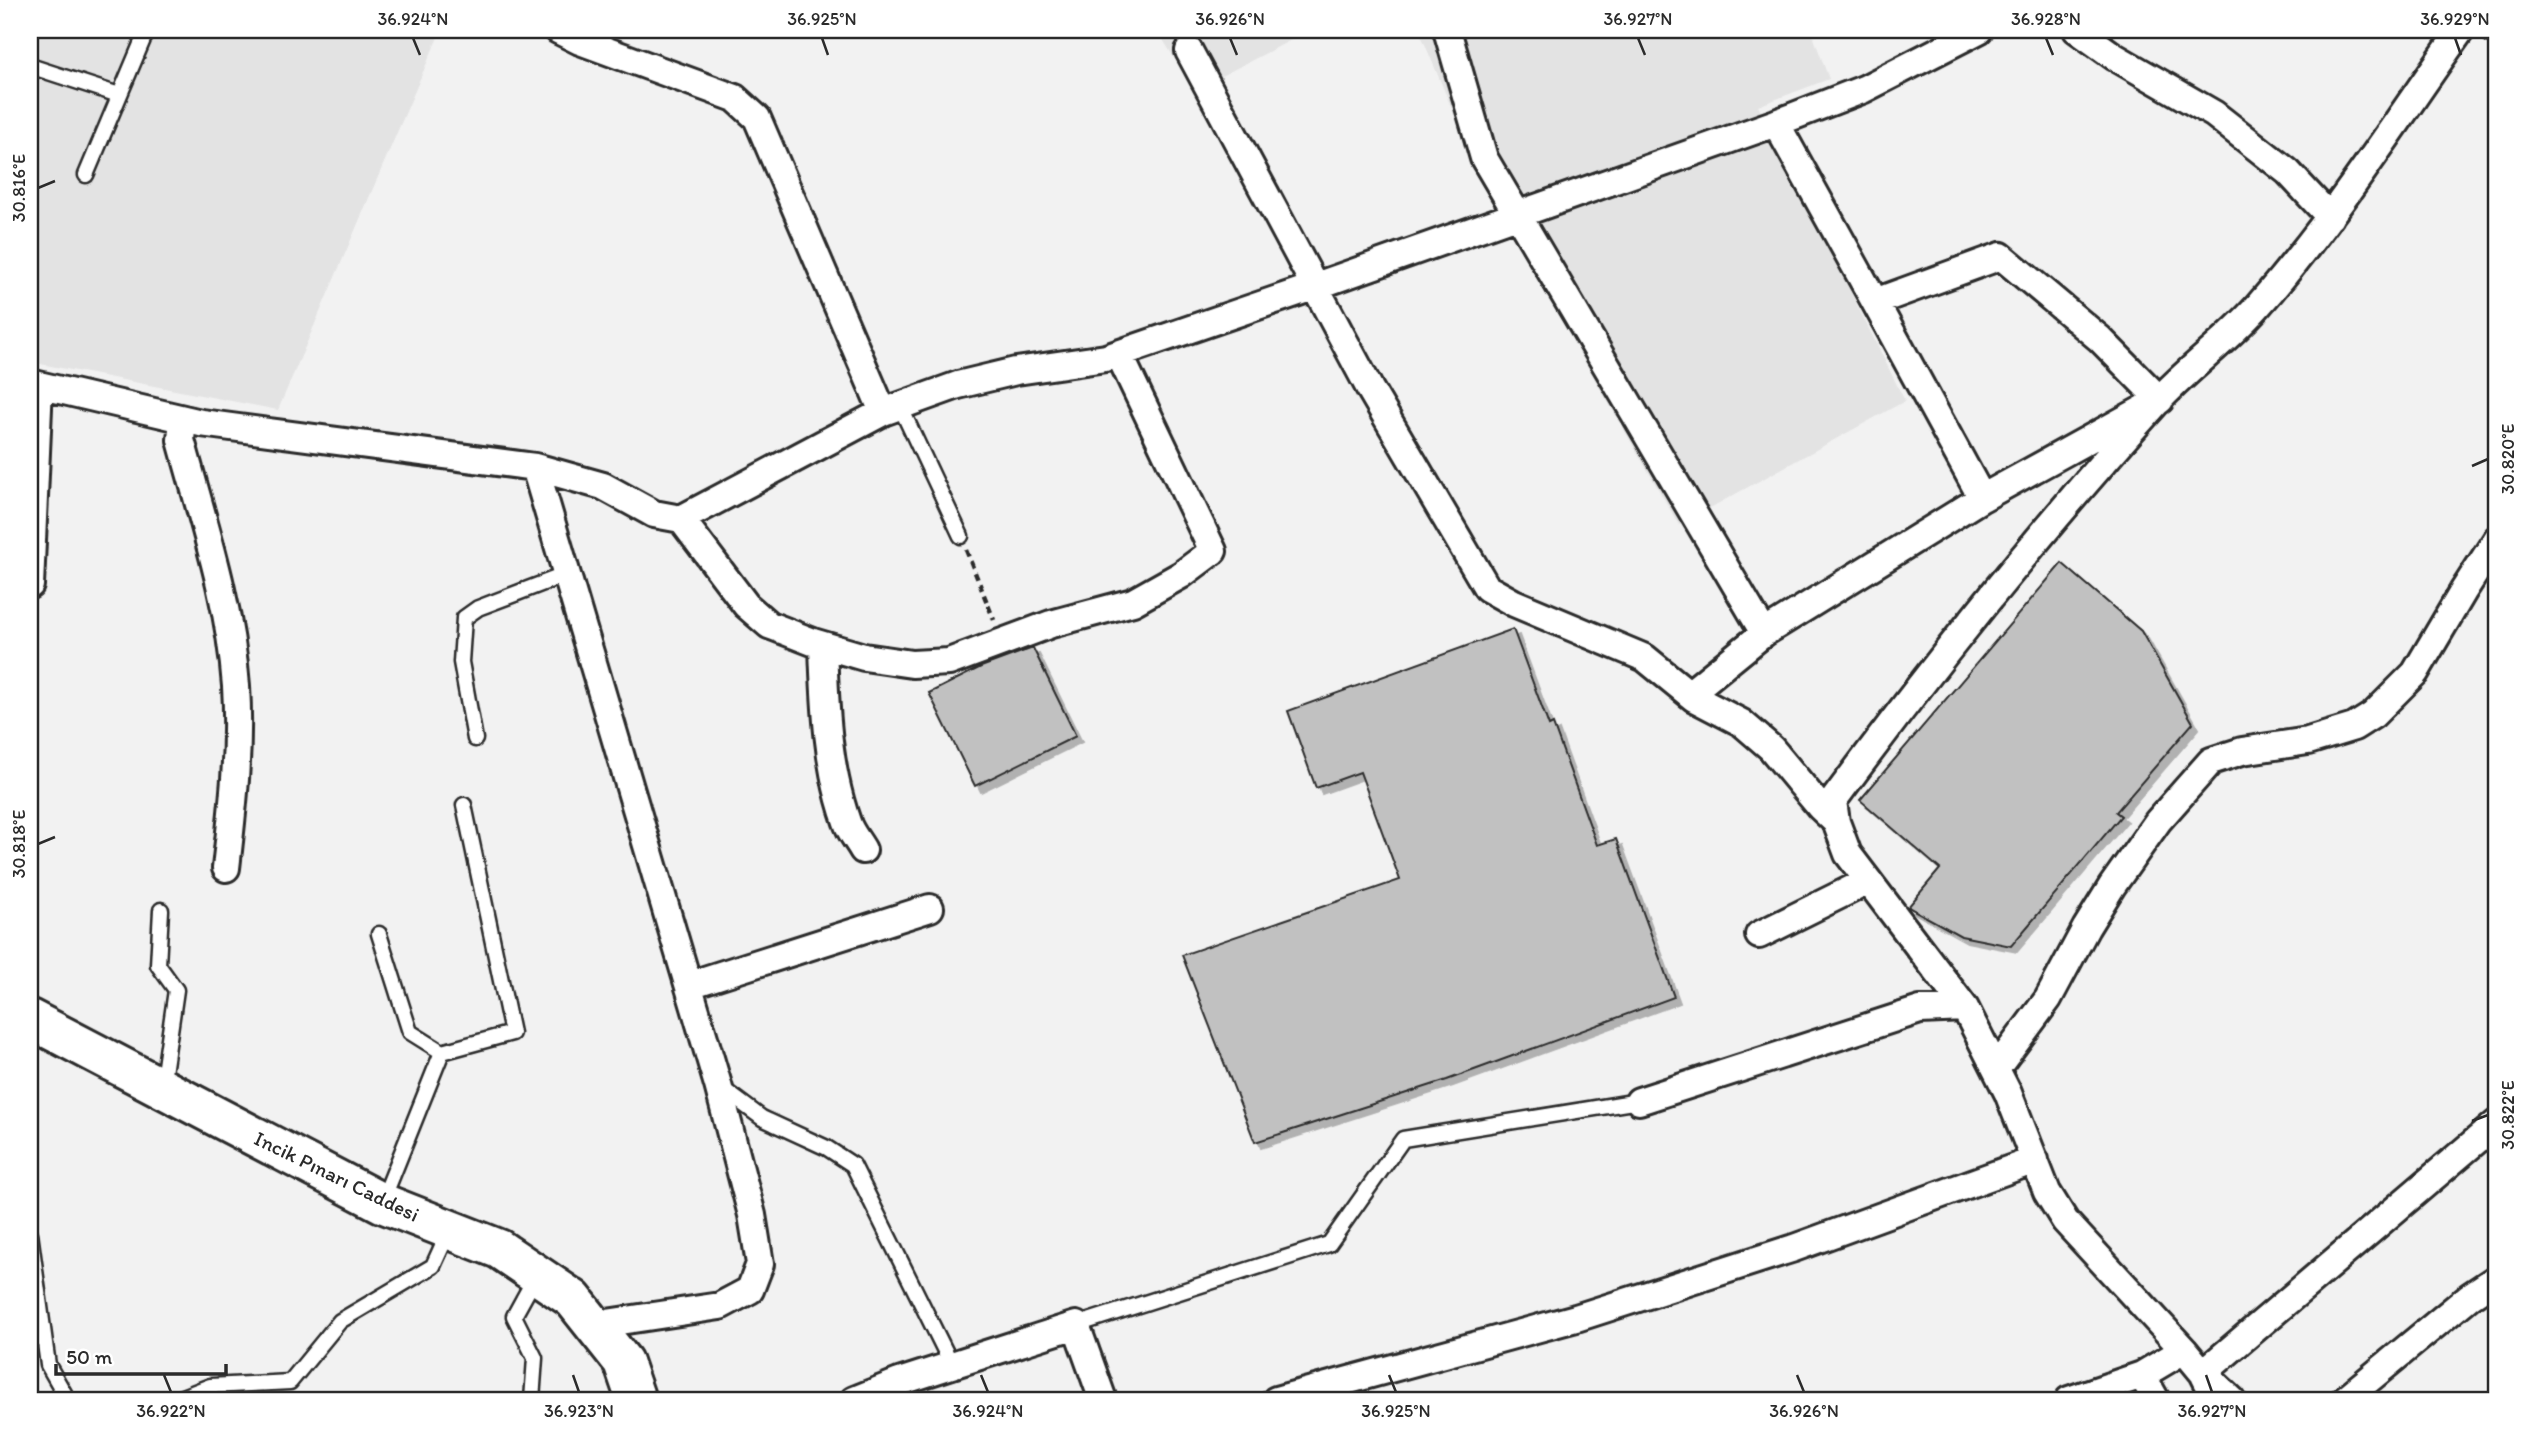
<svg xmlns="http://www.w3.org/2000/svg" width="2527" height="1430" viewBox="0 0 2527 1430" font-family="Itim,sans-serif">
	<defs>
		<filter id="shadow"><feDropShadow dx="6" dy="6" stdDeviation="0" flood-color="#0004"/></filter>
	</defs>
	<rect width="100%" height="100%" fill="#f2f2f2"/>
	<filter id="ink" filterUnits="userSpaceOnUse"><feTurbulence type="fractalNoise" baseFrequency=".0143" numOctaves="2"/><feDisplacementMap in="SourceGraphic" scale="14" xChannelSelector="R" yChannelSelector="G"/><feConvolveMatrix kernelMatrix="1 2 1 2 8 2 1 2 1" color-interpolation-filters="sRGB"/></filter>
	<g filter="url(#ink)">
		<!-- built -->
		<path fill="#e3e3e3" d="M 30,30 L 441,30 L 278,410 L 30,362 Z
			M 1157,30 L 1311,30 L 1194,90 Z
			M 1419,30 L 1811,30 L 1829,79 L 1758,106 L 1905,401 L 1679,525 L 1486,190 Z"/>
		<!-- building -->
		<path fill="#c1c1c1" stroke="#2b2b2b" stroke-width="2" filter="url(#shadow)" d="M 2062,563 L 2141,631 L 2193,723 L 2116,812 L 2121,816 L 2011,946 L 1961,936 L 1908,907 L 1940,869 L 1860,800 Z
			M 1513,629 L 1549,726 L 1553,724 L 1597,845 L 1616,839 L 1674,997 L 1447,1080 L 1255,1142 L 1182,955 L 1400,880 L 1360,772 L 1316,788 L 1288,711 Z
			M 1033,648 L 1076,736 L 975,786 L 929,693 L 981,667 Z"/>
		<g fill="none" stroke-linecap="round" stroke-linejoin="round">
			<!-- lane casing -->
			<g stroke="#2b2b2b" stroke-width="19">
				<path id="lane" d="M 30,66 L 119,95
					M 86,175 L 147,30
					M 900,406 L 961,536
					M 475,739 L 461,662 L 464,618 L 478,608 L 567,574
					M 161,910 L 158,965 L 176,990 L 162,1087
					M 379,934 L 410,1032 L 442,1052
					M 719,1086 L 762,1118 L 827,1148 L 853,1165 L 952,1365
					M 382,1202 L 442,1052 L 512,1033 L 464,805
					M 30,1233 L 48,1365 L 68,1400
					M 1076,1325 L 1329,1244 L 1403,1139 L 1639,1101
					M 174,1400 L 210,1386 L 290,1382 L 340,1321 L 433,1266 L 449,1231
					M 532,1400 L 535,1358 L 514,1316 L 536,1276"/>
			</g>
			<!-- street casing -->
			<g stroke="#2b2b2b" stroke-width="32">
				<path id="street" d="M 558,30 L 580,41 L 735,98 L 757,118 L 883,412
					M 1447,30 L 1484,158 L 1764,633
					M 2077,30 L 2115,57 L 2214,114 L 2288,172 L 2330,217
					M 2495,30 L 2497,31
					M 1189,51 L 1370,389 L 1487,588 L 1514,603 L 1645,658 L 1694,698 L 1742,723 L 1771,748 L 1820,807 L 1836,822
					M 1875,302 L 1982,498
					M 30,383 L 201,423 L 535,467 L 603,486 L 654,514 L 681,519 L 883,412 L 958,385 L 1016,371 L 1106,358 L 1313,287 L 1776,123 L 1864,89 L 1979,30
					M 183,419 L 181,440 C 203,521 230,602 236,686 C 240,748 233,807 226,868
					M 535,467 L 718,1085 L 752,1215 L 760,1264 L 750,1290 L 720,1306 L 593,1325
					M 681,519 L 746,605 L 769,625 L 813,642 L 864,657 L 912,664 L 949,662 L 1051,624 L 1133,602 L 1181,575 L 1213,551 L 1119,354
					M 30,585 L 39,386
					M 823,646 C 825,704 827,766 847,822 C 850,832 858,841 863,850
					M 1689,694 L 1764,633 L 1982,498 L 2160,400 L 2100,339 L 2001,256 L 1875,302 L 1776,123
					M 1759,935 L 1868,881
					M 689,985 L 930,908
					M 1996,1069 L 2048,999 L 2086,928 L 2112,886 L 2158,821 L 2211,761 L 2242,751 L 2308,741 L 2354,727 L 2373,715 L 2415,673 L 2464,590 L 2497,539
					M 1639,1101 L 1920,1010 L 1965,1008
					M 2142,1375 L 2156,1400
					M 2211,1389 L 2203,1373 L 2497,1123
					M 854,1400 L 899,1382 L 1076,1325 L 1103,1400
					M 1276,1400 L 1576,1318 L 1794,1248 L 2035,1160
					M 2069,1400 L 2142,1375 L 2184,1350
					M 2232,1400 L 2203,1373 L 2184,1350 L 2065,1221 L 2047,1192 L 2008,1093 L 1965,1008 L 1848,854 L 1836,822 L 1833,801 C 1935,663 2042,529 2157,402 C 2188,368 2226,342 2257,307 C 2333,221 2395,123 2461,30
					M 2344,1400 L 2470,1296 L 2497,1278"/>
			</g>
			<!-- secondary casing -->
			<g stroke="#2b2b2b" stroke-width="44">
				<path id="secondary" d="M 30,1019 L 382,1203 L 499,1249 L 573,1299 L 623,1362 L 636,1400"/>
			</g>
			<!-- path -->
			<path stroke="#2b2b2b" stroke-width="4.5" stroke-dasharray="7 5" stroke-linecap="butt" d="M 966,550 L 994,620"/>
			<!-- lane -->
			<use href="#lane" stroke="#fff" stroke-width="14"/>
			<!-- street -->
			<use href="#street" stroke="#fff" stroke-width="26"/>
			<!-- secondary -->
			<use href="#secondary" stroke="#fff" stroke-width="38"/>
		</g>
	</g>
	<!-- ticks -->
	<path fill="none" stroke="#2b2b2b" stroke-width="2.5" d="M 413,38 L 420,55M 822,38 L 828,55M 1230,38 L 1237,55M 1638,38 L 1645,55M 2046,38 L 2053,55M 2455,38 L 2461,55M 38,188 L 55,181M 2472,466 L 2488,459M 38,844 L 55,837M 2472,1121 L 2488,1115M 164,1375 L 171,1392M 573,1375 L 579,1392M 981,1375 L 988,1392M 1389,1375 L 1396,1392M 1797,1375 L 1804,1392M 2206,1375 L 2212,1392"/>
	<g text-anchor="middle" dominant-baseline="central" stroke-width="7" stroke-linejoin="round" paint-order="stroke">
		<!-- street labels -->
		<g font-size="21" fill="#2b2b2b" stroke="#fff">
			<text transform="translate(337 1176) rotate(26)">Incik Pınarı Caddesi</text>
		</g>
	</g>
	<!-- margin -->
	<rect width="2527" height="1430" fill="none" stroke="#fff" stroke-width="77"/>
	<!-- scale -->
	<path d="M56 1364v10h170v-10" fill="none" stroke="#2b2b2b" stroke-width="3.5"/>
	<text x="66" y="1364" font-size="21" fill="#2b2b2b" stroke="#ffffff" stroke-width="5" paint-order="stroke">50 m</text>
	<rect x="38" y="38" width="2450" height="1354" fill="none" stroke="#2b2b2b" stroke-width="2.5"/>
	<g font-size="18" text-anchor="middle" fill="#2b2b2b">
		<text x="413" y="25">36.924°N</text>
		<text x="822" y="25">36.925°N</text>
		<text x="1230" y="25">36.926°N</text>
		<text x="1638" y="25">36.927°N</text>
		<text x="2046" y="25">36.928°N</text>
		<text x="2455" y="25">36.929°N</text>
		<text transform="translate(19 188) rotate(-90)" y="6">30.816°E</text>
		<text transform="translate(2508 459) rotate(-90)" y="6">30.820°E</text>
		<text transform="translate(19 844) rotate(-90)" y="6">30.818°E</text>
		<text transform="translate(2508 1115) rotate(-90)" y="6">30.822°E</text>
		<text x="171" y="1417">36.922°N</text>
		<text x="579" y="1417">36.923°N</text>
		<text x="988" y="1417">36.924°N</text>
		<text x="1396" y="1417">36.925°N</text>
		<text x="1804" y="1417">36.926°N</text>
		<text x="2212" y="1417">36.927°N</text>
	</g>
</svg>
